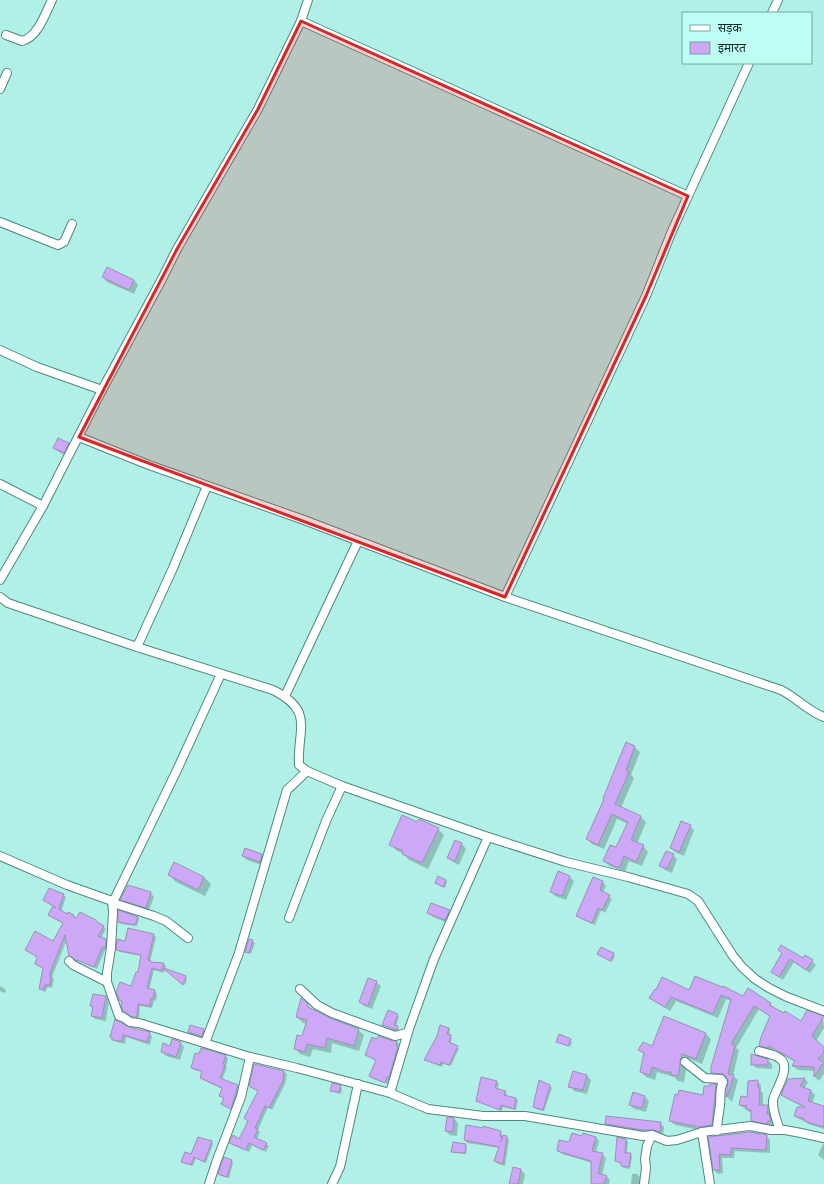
<svg xmlns="http://www.w3.org/2000/svg" width="824" height="1184" font-family="'Open Sans','Noto Sans Devanagari',sans-serif">
  <rect width="100%" height="100%" fill="#b1f0e7"/>
  <g fill="#0003">
    <polygon points="103,277 134,280 138,285 134,294 107,282"/>
    <polygon points="68,444 72,448 68,457 59,452 54,448"/>
    <polygon points="634,747 640,752 631,775 634,778 621,808 641,817 646,822 637,844 643,846 648,852 642,866 629,861 625,872 610,866 604,861 616,848 628,824 617,819 604,849 592,844 587,839"/>
    <polygon points="418,823 438,829 444,835 428,869 409,860 403,853 397,851 391,845"/>
    <polygon points="690,826 694,830 684,856 675,852 671,848"/>
    <polygon points="455,842 462,844 466,849 459,865 453,862 448,858"/>
    <polygon points="245,849 262,855 266,859 264,866 247,860 243,856"/>
    <polygon points="673,855 677,859 672,873 665,870 661,865"/>
    <polygon points="174,863 204,877 211,884 205,896 176,882 169,875"/>
    <polygon points="559,872 570,877 574,881 566,900 555,896 551,891"/>
    <polygon points="594,879 603,882 606,886 603,893 612,899 605,913 601,910 595,925 581,919 577,916"/>
    <polygon points="446,880 447,882 445,888 436,883"/>
    <polygon points="128,886 151,893 154,897 149,910 125,903 122,899"/>
    <polygon points="63,895 66,897 61,912 72,922 74,916 77,919 103,926 106,929 101,938 108,942 108,950 105,950 97,969 80,962 73,958 67,939 52,977 54,979 52,988 48,987 45,992 40,989 44,969 36,964 38,958 26,950 54,943 63,924 50,915 54,907 44,900"/>
    <polygon points="449,911 453,915 450,924 433,917 428,913"/>
    <polygon points="137,917 139,919 137,926 121,924 119,922"/>
    <polygon points="154,935 156,937 150,962 152,963 164,964 166,966 164,973 154,970 149,990 155,991 157,994 156,1001 154,1000 152,1008 140,1006 139,1019 135,1019 124,1011 122,1003 120,1001 132,987 139,973 141,956 120,952 117,950 126,942"/>
    <polygon points="250,940 255,943 251,954 246,952"/>
    <polygon points="779,950 803,959 812,961 816,965 810,973 794,962 783,980 772,972 783,954"/>
    <polygon points="613,954 615,956 612,962 600,956"/>
    <polygon points="167,970 185,976 187,978 185,985"/>
    <polygon points="376,982 381,986 372,1009 364,1006 360,1002"/>
    <polygon points="0,986 6,990 5,993 0,991"/>
    <polygon points="690,991 743,997 770,1004 775,1008 801,1022 823,1017 824,1028 816,1041 824,1049 824,1061 823,1063 824,1064 824,1074 819,1081 815,1077 815,1071 798,1070 793,1066 795,1062 773,1049 773,1052 765,1050 760,1045 771,1017 759,1009 736,1048 739,1050 733,1076 738,1080 732,1102 727,1097 728,1078 716,1077 712,1072 731,1001 726,999 718,1018 676,1001 670,1011 655,1002 651,997"/>
    <polygon points="106,997 109,1000 106,1021 95,1019 92,1016 93,1008 91,1006"/>
    <polygon points="302,1000 313,1011 330,1019 358,1030 364,1035 359,1051 332,1043 331,1053 313,1049 310,1057 300,1054 295,1048 303,1037 307,1024 303,1023 297,1017"/>
    <polygon points="397,1015 399,1017 396,1026 399,1029 397,1032 383,1025"/>
    <polygon points="664,1018 706,1034 711,1039 702,1064 688,1058 685,1067 686,1071 684,1082 678,1081 674,1077 657,1072 655,1080 646,1077 641,1072 645,1055 640,1050 653,1048"/>
    <polygon points="191,1027 204,1030 206,1032 203,1038 191,1034 189,1032"/>
    <polygon points="129,1028 149,1033 152,1036 150,1045 126,1037 125,1044 116,1042 111,1036"/>
    <polygon points="449,1028 450,1030 449,1035 452,1038 450,1044 459,1048 451,1066 443,1064 442,1067 427,1061 425,1059"/>
    <polygon points="172,1040 181,1043 184,1047 180,1060 166,1056 162,1052 170,1047"/>
    <polygon points="570,1040 572,1042 570,1047 557,1041"/>
    <polygon points="393,1042 397,1042 399,1044 398,1048 400,1050 391,1079 390,1078 388,1084 373,1079 370,1076 376,1061 366,1055"/>
    <polygon points="202,1049 226,1056 228,1059 226,1067 227,1068 222,1080 237,1086 240,1089 233,1111 222,1104 225,1099 220,1096 223,1089 203,1080 201,1077 203,1072 194,1070 192,1067 199,1055"/>
    <polygon points="767,1060 772,1064 772,1069 756,1068 752,1064"/>
    <polygon points="255,1065 284,1072 287,1074 285,1084 272,1110 268,1107 258,1130 260,1132 257,1139 269,1146 266,1152 252,1145 249,1152 233,1145 231,1143 240,1140 249,1121 259,1091 250,1086"/>
    <polygon points="587,1076 591,1080 587,1094 574,1091 570,1086"/>
    <polygon points="482,1078 497,1082 499,1084 497,1090 505,1092 507,1094 506,1096 516,1099 518,1100 516,1110 503,1107 502,1111 479,1102 477,1101"/>
    <polygon points="805,1079 808,1082 804,1089 811,1091 815,1095 812,1103 824,1107 824,1129 808,1124 805,1121 799,1119 795,1116 805,1108 786,1098 782,1095 788,1080"/>
    <polygon points="757,1081 761,1085 761,1092 763,1093 763,1106 767,1106 771,1110 771,1117 774,1125 771,1125 771,1127 756,1124 752,1120 752,1114 740,1105 748,1098"/>
    <polygon points="716,1085 720,1089 716,1129 704,1131 675,1125 670,1121 704,1096"/>
    <polygon points="340,1086 342,1088 341,1094 333,1092 331,1090"/>
    <polygon points="550,1086 552,1088 544,1111 536,1109 534,1107"/>
    <polygon points="633,1093 645,1097 649,1101 646,1112 634,1109 630,1105"/>
    <polygon points="454,1119 458,1123 457,1136 450,1135 446,1131"/>
    <polygon points="660,1123 664,1127 663,1135 610,1128 606,1124"/>
    <polygon points="500,1132 502,1134 502,1136 507,1137 509,1140 505,1166 498,1164 495,1161 500,1148 467,1143 465,1140"/>
    <polygon points="766,1136 770,1140 770,1153 735,1151 734,1158 722,1158 723,1173 718,1174 714,1170 709,1138"/>
    <polygon points="596,1137 599,1141 596,1152 602,1154 606,1158 602,1175 606,1176 610,1180 609,1184 591,1184 592,1163 562,1154 558,1151 583,1138"/>
    <polygon points="626,1140 628,1142 627,1154 632,1156 630,1169 624,1168 622,1166 622,1164 616,1161"/>
    <polygon points="212,1142 213,1144 206,1163 196,1158 193,1166 183,1162"/>
    <polygon points="823,1144 824,1144 824,1160 818,1155"/>
    <polygon points="465,1145 467,1147 466,1154 454,1153 452,1151"/>
    <polygon points="232,1161 233,1163 229,1178 221,1176 219,1174"/>
    <polygon points="521,1170 525,1174 523,1184 510,1184"/>
    <polygon points="632,1174 637,1174 641,1178 643,1184 631,1184"/>
  </g>
  <g fill="#cca8f7" stroke="#a08db7">
    <polygon points="107,267 134,280 129,290 102,277"/>
    <polygon points="58,438 69,443 64,453 53,448"/>
    <polygon points="626,742 635,746 626,770 629,772 615,804 641,816 631,840 644,845 636,862 624,856 619,868 603,861 610,845 616,847 628,822 612,814 598,845 586,839 604,799 603,798"/>
    <polygon points="402,815 417,822 419,819 439,828 422,863 402,854 403,851 389,845"/>
    <polygon points="681,821 691,825 679,852 670,848"/>
    <polygon points="455,840 462,843 455,861 447,858"/>
    <polygon points="245,848 262,854 260,862 242,856"/>
    <polygon points="666,851 674,854 667,869 659,866"/>
    <polygon points="174,862 204,877 198,890 168,875"/>
    <polygon points="558,871 570,876 562,896 550,892"/>
    <polygon points="438,876 446,880 443,887 435,883"/>
    <polygon points="593,877 603,881 600,890 610,895 602,910 598,908 592,923 576,916"/>
    <polygon points="128,885 151,892 146,908 120,900"/>
    <polygon points="49,888 64,894 59,909 67,914 68,912 74,915 73,917 76,918 80,912 96,920 96,921 104,926 98,936 106,939 106,947 102,948 94,967 77,960 77,961 69,956 65,935 49,975 51,975 50,985 45,985 43,990 39,989 43,968 35,964 37,958 36,957 36,956 25,950 35,931 53,941 63,923 48,915 53,906 56,908 43,900"/>
    <polygon points="431,903 450,910 445,920 427,913"/>
    <polygon points="118,910 138,917 135,925 118,922"/>
    <polygon points="128,928 154,934 148,960 151,961 151,962 164,963 161,971 152,968 147,988 155,990 153,999 151,998 150,1006 138,1004 137,1017 132,1017 123,1011 121,1005 122,1001 120,1001 116,992 120,982 131,986 136,972 138,972 141,955 116,950 117,939 125,941"/>
    <polygon points="249,939 253,940 249,953 245,952"/>
    <polygon points="781,945 803,958 805,955 813,960 806,970 790,959 779,977 771,972 782,953 778,950"/>
    <polygon points="601,947 614,953 610,961 597,954"/>
    <polygon points="164,968 186,976 183,985 164,969"/>
    <polygon points="695,976 722,987 723,986 743,996 748,988 771,1003 769,1005 784,1013 785,1011 801,1021 807,1010 824,1016 812,1036 824,1047 824,1052 818,1059 824,1062 814,1077 814,1067 792,1066 795,1061 782,1053 768,1046 768,1048 759,1046 761,1037 770,1016 754,1006 731,1044 735,1045 728,1074 734,1075 727,1097 726,1097 728,1082 728,1079 723,1074 711,1073 711,1067 731,999 721,995 713,1014 671,997 665,1007 649,998 655,989 656,990 662,977 689,990"/>
    <polygon points="368,978 377,981 368,1006 359,1002"/>
    <polygon points="93,994 106,996 102,1018 91,1016 93,1007 90,1006"/>
    <polygon points="301,998 308,1004 308,1007 330,1018 359,1029 354,1046 327,1038 325,1048 307,1044 305,1052 294,1049 297,1035 302,1036 307,1020 296,1017"/>
    <polygon points="388,1010 398,1014 394,1025 398,1026 397,1030 382,1025"/>
    <polygon points="664,1016 706,1033 696,1059 682,1054 680,1061 680,1065 678,1076 671,1075 671,1072 665,1072 652,1067 650,1075 640,1072 644,1053 638,1050 643,1042 652,1046"/>
    <polygon points="115,1019 129,1027 150,1032 147,1042 123,1035 122,1041 112,1040 112,1037 110,1037"/>
    <polygon points="190,1025 204,1029 202,1036 188,1032"/>
    <polygon points="440,1025 449,1028 447,1034 451,1035 449,1042 458,1046 449,1065 441,1062 440,1065 424,1060 437,1036"/>
    <polygon points="559,1034 571,1039 568,1046 556,1042"/>
    <polygon points="378,1036 393,1041 397,1041 396,1046 398,1047 389,1077 387,1077 385,1083 369,1076 376,1060 365,1055 372,1037 377,1039"/>
    <polygon points="172,1039 181,1042 176,1057 161,1052 163,1043 170,1046"/>
    <polygon points="201,1048 226,1055 223,1064 225,1065 220,1078 238,1085 231,1109 221,1104 224,1098 219,1096 222,1088 200,1078 202,1071 191,1068 195,1053 199,1054"/>
    <polygon points="751,1054 768,1059 768,1065 751,1065"/>
    <polygon points="254,1064 284,1071 283,1081 269,1108 265,1106 255,1128 258,1129 254,1137 267,1143 263,1150 249,1143 246,1150 229,1143 233,1135 239,1139 248,1121 244,1118 258,1091 249,1086"/>
    <polygon points="573,1071 587,1075 583,1090 568,1087"/>
    <polygon points="481,1077 497,1081 495,1088 506,1091 504,1095 516,1098 514,1109 501,1105 500,1110 476,1101"/>
    <polygon points="805,1078 800,1086 811,1090 808,1101 824,1106 824,1127 804,1121 804,1119 794,1116 797,1107 805,1107 781,1095 788,1079"/>
    <polygon points="539,1080 550,1085 543,1110 533,1107"/>
    <polygon points="758,1080 758,1088 760,1088 759,1105 768,1105 767,1114 769,1114 771,1121 768,1121 767,1124 751,1121 751,1110 746,1109 747,1106 739,1105 741,1096 747,1097 748,1081"/>
    <polygon points="332,1083 341,1085 339,1092 330,1091"/>
    <polygon points="710,1084 716,1084 712,1125 699,1127 669,1121 675,1094 678,1095 679,1090 703,1095 704,1086 710,1086"/>
    <polygon points="633,1092 645,1096 642,1108 629,1105"/>
    <polygon points="606,1116 661,1122 660,1132 654,1130 643,1130 605,1124"/>
    <polygon points="447,1117 454,1118 453,1132 445,1131"/>
    <polygon points="466,1125 483,1128 483,1126 501,1131 500,1136 502,1137 501,1142 503,1135 507,1136 503,1164 494,1161 499,1147 464,1140"/>
    <polygon points="750,1132 767,1135 766,1150 731,1148 731,1155 719,1154 720,1170 713,1170 708,1137"/>
    <polygon points="572,1133 582,1136 583,1133 596,1137 592,1151 603,1153 598,1173 607,1176 604,1184 591,1184 591,1161 557,1151 559,1140 569,1142"/>
    <polygon points="198,1137 212,1141 204,1162 194,1157 191,1165 181,1162 185,1152 191,1154"/>
    <polygon points="617,1137 626,1139 625,1153 631,1153 629,1167 621,1166 621,1163 615,1161"/>
    <polygon points="453,1142 466,1144 465,1153 451,1152"/>
    <polygon points="224,1157 232,1160 227,1177 218,1174"/>
    <polygon points="513,1167 521,1169 518,1184 509,1184"/>
  </g>
  <g fill="none" stroke-linecap="round" stroke-linejoin="round">
    <defs>
      <g id="street">
        <polyline points="772,13 778,0"/>
        <polyline points="301,21 688,196"/>
        <path d="M6 35 22 41C38 37 45 14 52 0"/>
        <polyline points="0,89 7,73"/>
        <polyline points="0,222 58,245 64,242 72,224"/>
        <polyline points="0,350 37,367 102,390"/>
        <path d="M79 437 149 465 304 520 505 597 781 690C797 698 808 711 824 717"/>
        <polyline points="0,484 43,506"/>
        <polyline points="0,580 43,506 102,390 162,279 177,249 258,109 301,21 308,0"/>
        <path d="M0 597 8 603 137 647 273 690C315 711 297 729 299 765L307 771 342 786 488 837 566 862 628 877 688 894 698 901 733 956 742 967 755 979 769 988 787 997 824 1011"/>
        <polyline points="505,597 646,296 672,231 749,63"/>
        <polyline points="137,647 173,568 207,486"/>
        <polyline points="221,674 177,770 115,898 112,901 113,912 111,948 107,973 107,982 119,1016 123,1017 130,1022 139,1023 250,1057 297,1068 390,1093 428,1109 483,1116 525,1116 643,1136 652,1135 667,1141 677,1140 702,1132 750,1126 771,1130 785,1130 801,1133 824,1138"/>
        <polyline points="285,696 358,541"/>
        <polyline points="0,856 67,885 112,901"/>
        <polyline points="113,903 154,916 166,921 188,938"/>
        <polyline points="289,918 326,821 342,786"/>
        <polyline points="69,961 73,965 107,982"/>
        <polyline points="300,989 317,1005 332,1013 395,1036 407,1033"/>
        <polyline points="205,1043 239,953 287,790 307,771"/>
        <path d="M759 1051C765 1053 773 1054 779 1058 793 1066 775 1090 773 1100 772 1110 777 1121 780 1130"/>
        <path d="M685 1062 705 1078 721 1079 723 1082C719 1089 721 1096 720 1105 719 1114 717 1122 717 1131"/>
        <polyline points="390,1093 409,1029 434,959 488,837"/>
        <polyline points="702,1132 710,1184"/>
        <polyline points="209,1184 217,1160 241,1097 250,1057"/>
        <polyline points="332,1184 340,1167 358,1084"/>
        <polyline points="644,1184 646,1168 645,1159 647,1146 652,1135"/>
      </g>
    </defs>
    <use href="#street" stroke="#4c8881" stroke-width="10"/>
    <use href="#street" stroke="#fff" stroke-width="8"/>
  </g>
  <path fill="#d62828" fill-opacity="0.2" stroke="#d62828" stroke-width="3" stroke-linejoin="round" d="M301 21 688 196 646 296 505 597 79 437 177 249 258 109Z"/>
  <rect x="682" y="12" width="130" height="52" fill="#befdf4" stroke="#77a7a1"/>
  <rect x="690" y="25" width="20" height="6" fill="#ffffff" stroke="#77a7a1"/>
  <text x="718" y="32" font-size="12" fill="#0d2724">सड़क</text>
  <rect x="690" y="42" width="20" height="12" fill="#cca8f7" stroke="#77a7a1"/>
  <text x="718" y="52" font-size="12" fill="#0d2724">इमारत</text>
</svg>
